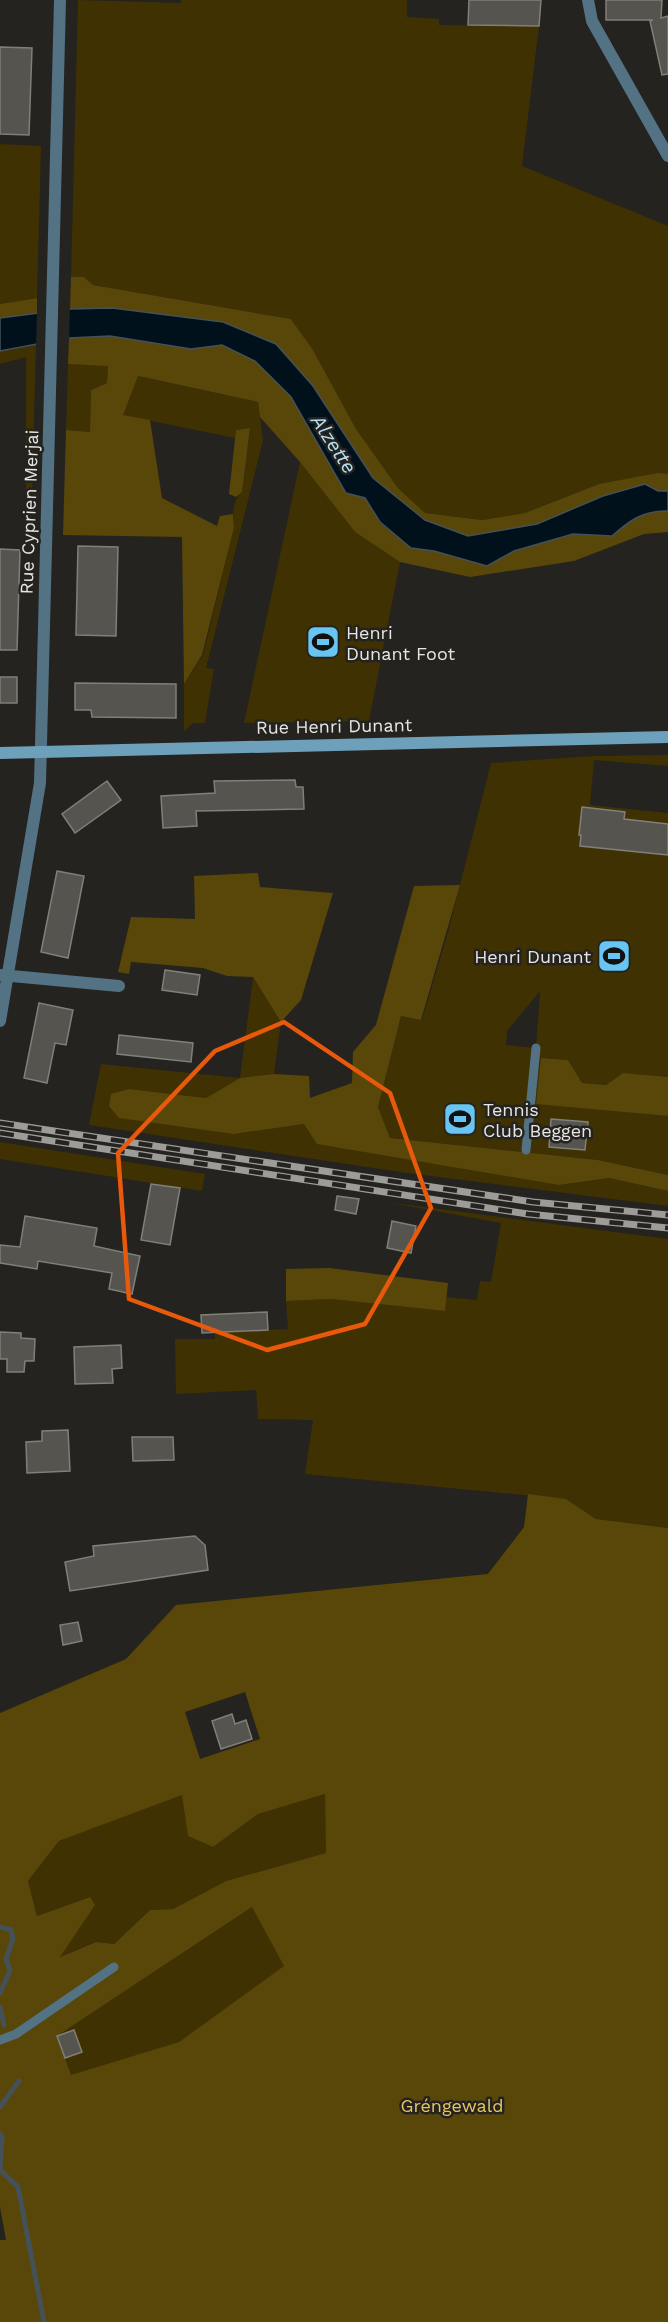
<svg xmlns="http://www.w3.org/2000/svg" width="668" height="2322" font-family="'Work Sans',sans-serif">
  <rect width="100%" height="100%" fill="#24231f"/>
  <g fill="#3f3101" fill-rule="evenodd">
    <polygon points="78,0 181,3 181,0 407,0 407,17 439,19 439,25 539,26 522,166 668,226 668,474 658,474 599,484 525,513 482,520 425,513 398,488 356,429 313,350 291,319 93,285 84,277 71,277"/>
    <polygon points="0,144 41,146 37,298 0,304"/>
    <polygon points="36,344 31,535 26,535 26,357 0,364 0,351"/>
    <polygon points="68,364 108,365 107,383 91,390 90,432 66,430"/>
    <path d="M137 376 258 402 263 440 206 668 214 669 205 723H193L184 731V684L203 655 234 528C233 514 232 501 242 492L250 428 236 430 235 438 122 415Z"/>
    <polygon points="300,462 355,532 400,562 369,721 244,723"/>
    <path d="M668 755V766L594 760 590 805 668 813V1077L623 1073 606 1085 582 1083 568 1060 542 1058 536 1103 668 1116V1175L598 1160 390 1138 378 1107 401 1016 422 1020 448 932 491 763 594 756ZM540 991 536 1048 506 1045 507 1031Z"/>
    <polygon points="253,977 281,1022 274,1074 240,1078 206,1098 129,1089 111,1095 234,1134 304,1124 559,1185 609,1178 668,1191 668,1206 407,1173 89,1125 101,1064 240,1078"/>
    <polygon points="0,1142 205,1174 202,1191 0,1159"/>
    <polygon points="386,1202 668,1239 668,1528 596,1519 566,1499 305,1474 313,1420 258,1419 256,1390 176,1394 175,1339 215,1339 215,1332 288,1329 286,1301 331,1299 445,1311 446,1297 477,1300 480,1281 491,1282 501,1223"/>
    <polygon points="183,1794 188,1836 213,1847 258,1814 325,1794 327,1853 226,1881 173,1909 150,1910 114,1944 96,1942 59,1957 90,1897 37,1916 28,1881 59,1841"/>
    <polygon points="252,1907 285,1966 179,2042 71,2076 57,2036"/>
  </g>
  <g fill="#594709" fill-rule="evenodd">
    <polygon points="71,277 84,277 93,285 291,319 313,350 356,429 398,488 425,513 482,520 525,513 599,484 658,473 668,474 668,491 603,496 537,524 468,537 425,520 373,478 313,386 276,344 70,309"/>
    <polygon points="37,298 37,314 0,318 0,304"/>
    <path d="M110 336 191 349 222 345 255 361 291 396 346 493 365 498 380 523 411 548 434 551 487 566 514 551 574 534 612 536C629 521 643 510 668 511V532L644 534 574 561 470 577 400 562 355 532 300 462 260 417 258 402 138 376 123 415 150 420 162 498 217 526 220 516 233 514 234 528 202 655 184 684 182 537 63 535 66 430 90 432 91 390 107 383 108 366 68 364 69 338Z"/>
    <polygon points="250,428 242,492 236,497 229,494 236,430"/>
    <polygon points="258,873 260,887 333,893 301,1000 281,1022 253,977 227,976 203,968 131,962 129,974 118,972 131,917 195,919 194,876"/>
    <polygon points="460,885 421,1020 401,1016 378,1107 390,1138 598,1160 668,1175 668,1191 609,1178 559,1185 317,1144 304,1124 234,1134 119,1118 109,1106 111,1094 129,1089 206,1098 240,1078 274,1074 309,1076 310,1098 352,1083 353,1052 376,1025 414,886"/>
    <polygon points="541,1058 568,1060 582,1083 606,1085 623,1073 668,1077 668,1116 536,1104"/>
    <polygon points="329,1268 448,1283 445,1311 331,1299 286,1301 286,1269"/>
    <path d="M528 1494 566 1499 596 1519 668 1528V2322H0V2240H6L0 2207V1713L126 1659 176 1605 488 1574 524 1527ZM245 1692 260 1739 200 1759 185 1712ZM325 1794 326 1853 226 1881 173 1909 150 1910 114 1944 96 1942 60 1957 95 1905 90 1897 37 1916 28 1881 59 1841 182 1795 188 1836 213 1847 258 1814ZM252 1907 284 1966 179 2042 71 2075 57 2036Z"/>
  </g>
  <path fill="#00111c" stroke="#455158" stroke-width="1.5" d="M112 308 223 322 276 344 313 386 373 478 425 520 468 536 537 524 603 496 645 484 658 491H668V511C643 510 629 521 612 536L573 534 514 551 487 566 434 551 411 548 380 522 365 498 346 493 291 397 255 361 222 345 191 349 110 336 69 338 0 351V318L70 309Z"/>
  <polygon fill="#24231f" points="70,306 69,341 36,347 37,311"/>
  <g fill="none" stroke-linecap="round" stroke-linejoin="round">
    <g stroke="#455158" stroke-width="5">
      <polyline points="0,1927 11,1930 13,1939 6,1959 10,1971 0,1993"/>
      <polyline points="0,2007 4,2025"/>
      <polyline points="0,2107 19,2081"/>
      <polyline points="0,2134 2,2137 0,2169"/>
      <polyline points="0,2170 18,2187 44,2322"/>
    </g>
  </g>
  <g fill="#55544f" stroke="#807f7a" stroke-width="1.5">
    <polygon points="469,0 541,0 539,26 468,25"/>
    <polygon points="606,0 662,0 661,18 668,16 668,74 662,75 650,21 653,20 606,20"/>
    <polygon points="0,47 32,48 29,135 0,134"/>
    <polygon points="78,546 118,547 116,636 76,635"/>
    <polygon points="0,549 20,550 17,650 0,650"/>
    <rect x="0" y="677" width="17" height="26"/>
    <polygon points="75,683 176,684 176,718 92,717 91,710 75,710"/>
    <polygon points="295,780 296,787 303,787 304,809 196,811 197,826 163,828 161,796 215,793 214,781"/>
    <polygon points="107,781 121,800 75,833 62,814"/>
    <polygon points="582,807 625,812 624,819 668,824 668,855 580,846 581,835 579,835"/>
    <polygon points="57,871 84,876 68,958 41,952"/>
    <polygon points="165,970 200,975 197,995 162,990"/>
    <polygon points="39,1003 73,1010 66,1045 55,1043 47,1083 24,1078"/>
    <polygon points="119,1035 193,1043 191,1062 117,1054"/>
    <polygon points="551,1119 588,1122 585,1150 549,1147"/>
    <polygon points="151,1184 180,1188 170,1245 141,1240"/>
    <polygon points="337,1196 359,1199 356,1214 335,1210"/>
    <polygon points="25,1216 97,1228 94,1246 140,1256 132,1294 109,1289 112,1273 38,1261 37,1269 0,1263 0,1245 20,1247"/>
    <polygon points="392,1221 416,1226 411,1253 387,1248"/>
    <polygon points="267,1312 268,1330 202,1333 201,1315"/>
    <polygon points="0,1332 21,1333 21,1338 35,1339 34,1361 25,1361 24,1372 7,1372 7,1359 0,1359"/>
    <polygon points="121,1345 122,1368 112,1369 113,1383 75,1384 74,1347"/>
    <polygon points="68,1430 70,1471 27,1473 26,1442 42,1441 42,1431"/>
    <polygon points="132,1437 173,1437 174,1460 133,1461"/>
    <polygon points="195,1536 205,1545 208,1570 70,1591 65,1562 94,1556 93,1546"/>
    <polygon points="78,1622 82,1641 63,1645 60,1625"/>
    <polygon points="232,1714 235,1724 246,1720 252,1739 221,1749 212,1721"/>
    <polygon points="74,2030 82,2052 65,2058 57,2036"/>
  </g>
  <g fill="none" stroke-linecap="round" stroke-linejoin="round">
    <g stroke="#537283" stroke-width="9">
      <polyline points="526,1150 536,1048"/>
      <polyline points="0,2040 16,2034 114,1967"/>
    </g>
    <g stroke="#537283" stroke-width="12">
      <polyline points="588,0 592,21 668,156"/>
      <polyline points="1,975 119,986"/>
      <polyline points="0,1021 40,783 60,0"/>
    </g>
    <polyline stroke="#6da0ba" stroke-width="12" points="0,753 668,737"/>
    <defs>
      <g id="rail">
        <polyline points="0,1123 533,1202 668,1215"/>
        <polyline points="0,1133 528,1214 668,1228"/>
      </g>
    </defs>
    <use href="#rail" stroke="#9d9c99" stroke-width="7"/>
    <use href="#rail" stroke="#24231f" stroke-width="4.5" stroke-dasharray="14" stroke-linecap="butt"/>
  </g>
  <path fill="none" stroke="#e8590c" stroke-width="4.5" stroke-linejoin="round" d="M284 1022 390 1093 431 1208 365 1324 267 1350 129 1299 118 1153 215 1051Z"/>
  <defs>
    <symbol id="stadium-square" viewBox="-11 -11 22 22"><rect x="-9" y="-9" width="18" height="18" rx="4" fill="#68c4f0" stroke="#24231f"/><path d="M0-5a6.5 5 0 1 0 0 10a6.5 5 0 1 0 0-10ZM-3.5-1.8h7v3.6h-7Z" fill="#111"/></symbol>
  </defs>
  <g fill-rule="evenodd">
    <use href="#stadium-square" x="304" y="623" width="38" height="38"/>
    <use href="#stadium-square" x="595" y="937" width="38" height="38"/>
    <use href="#stadium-square" x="441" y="1100" width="38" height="38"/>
  </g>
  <g text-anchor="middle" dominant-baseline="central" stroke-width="5" stroke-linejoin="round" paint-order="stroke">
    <g font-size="18" fill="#e7e6e3" stroke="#24231f">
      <text transform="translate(29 512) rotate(-88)">Rue Cyprien Merjai</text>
      <text transform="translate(334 726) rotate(-1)">Rue Henri Dunant</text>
    </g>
    <g font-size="18" fill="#e7e6e3" stroke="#24231f" text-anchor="start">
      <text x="346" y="632">Henri<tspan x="346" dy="21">Dunant Foot</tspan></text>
      <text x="591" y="956" text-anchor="end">Henri Dunant</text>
      <text x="483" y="1109">Tennis<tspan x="483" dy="21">Club Beggen</tspan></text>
    </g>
    <g font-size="18" fill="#e8c65f" stroke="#24231f">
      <text x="452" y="2105">Gréngewald</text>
    </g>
    <g font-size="20" font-style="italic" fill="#b5ddf2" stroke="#24231f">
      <text transform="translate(334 444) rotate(57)">Alzette</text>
    </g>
  </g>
</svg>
